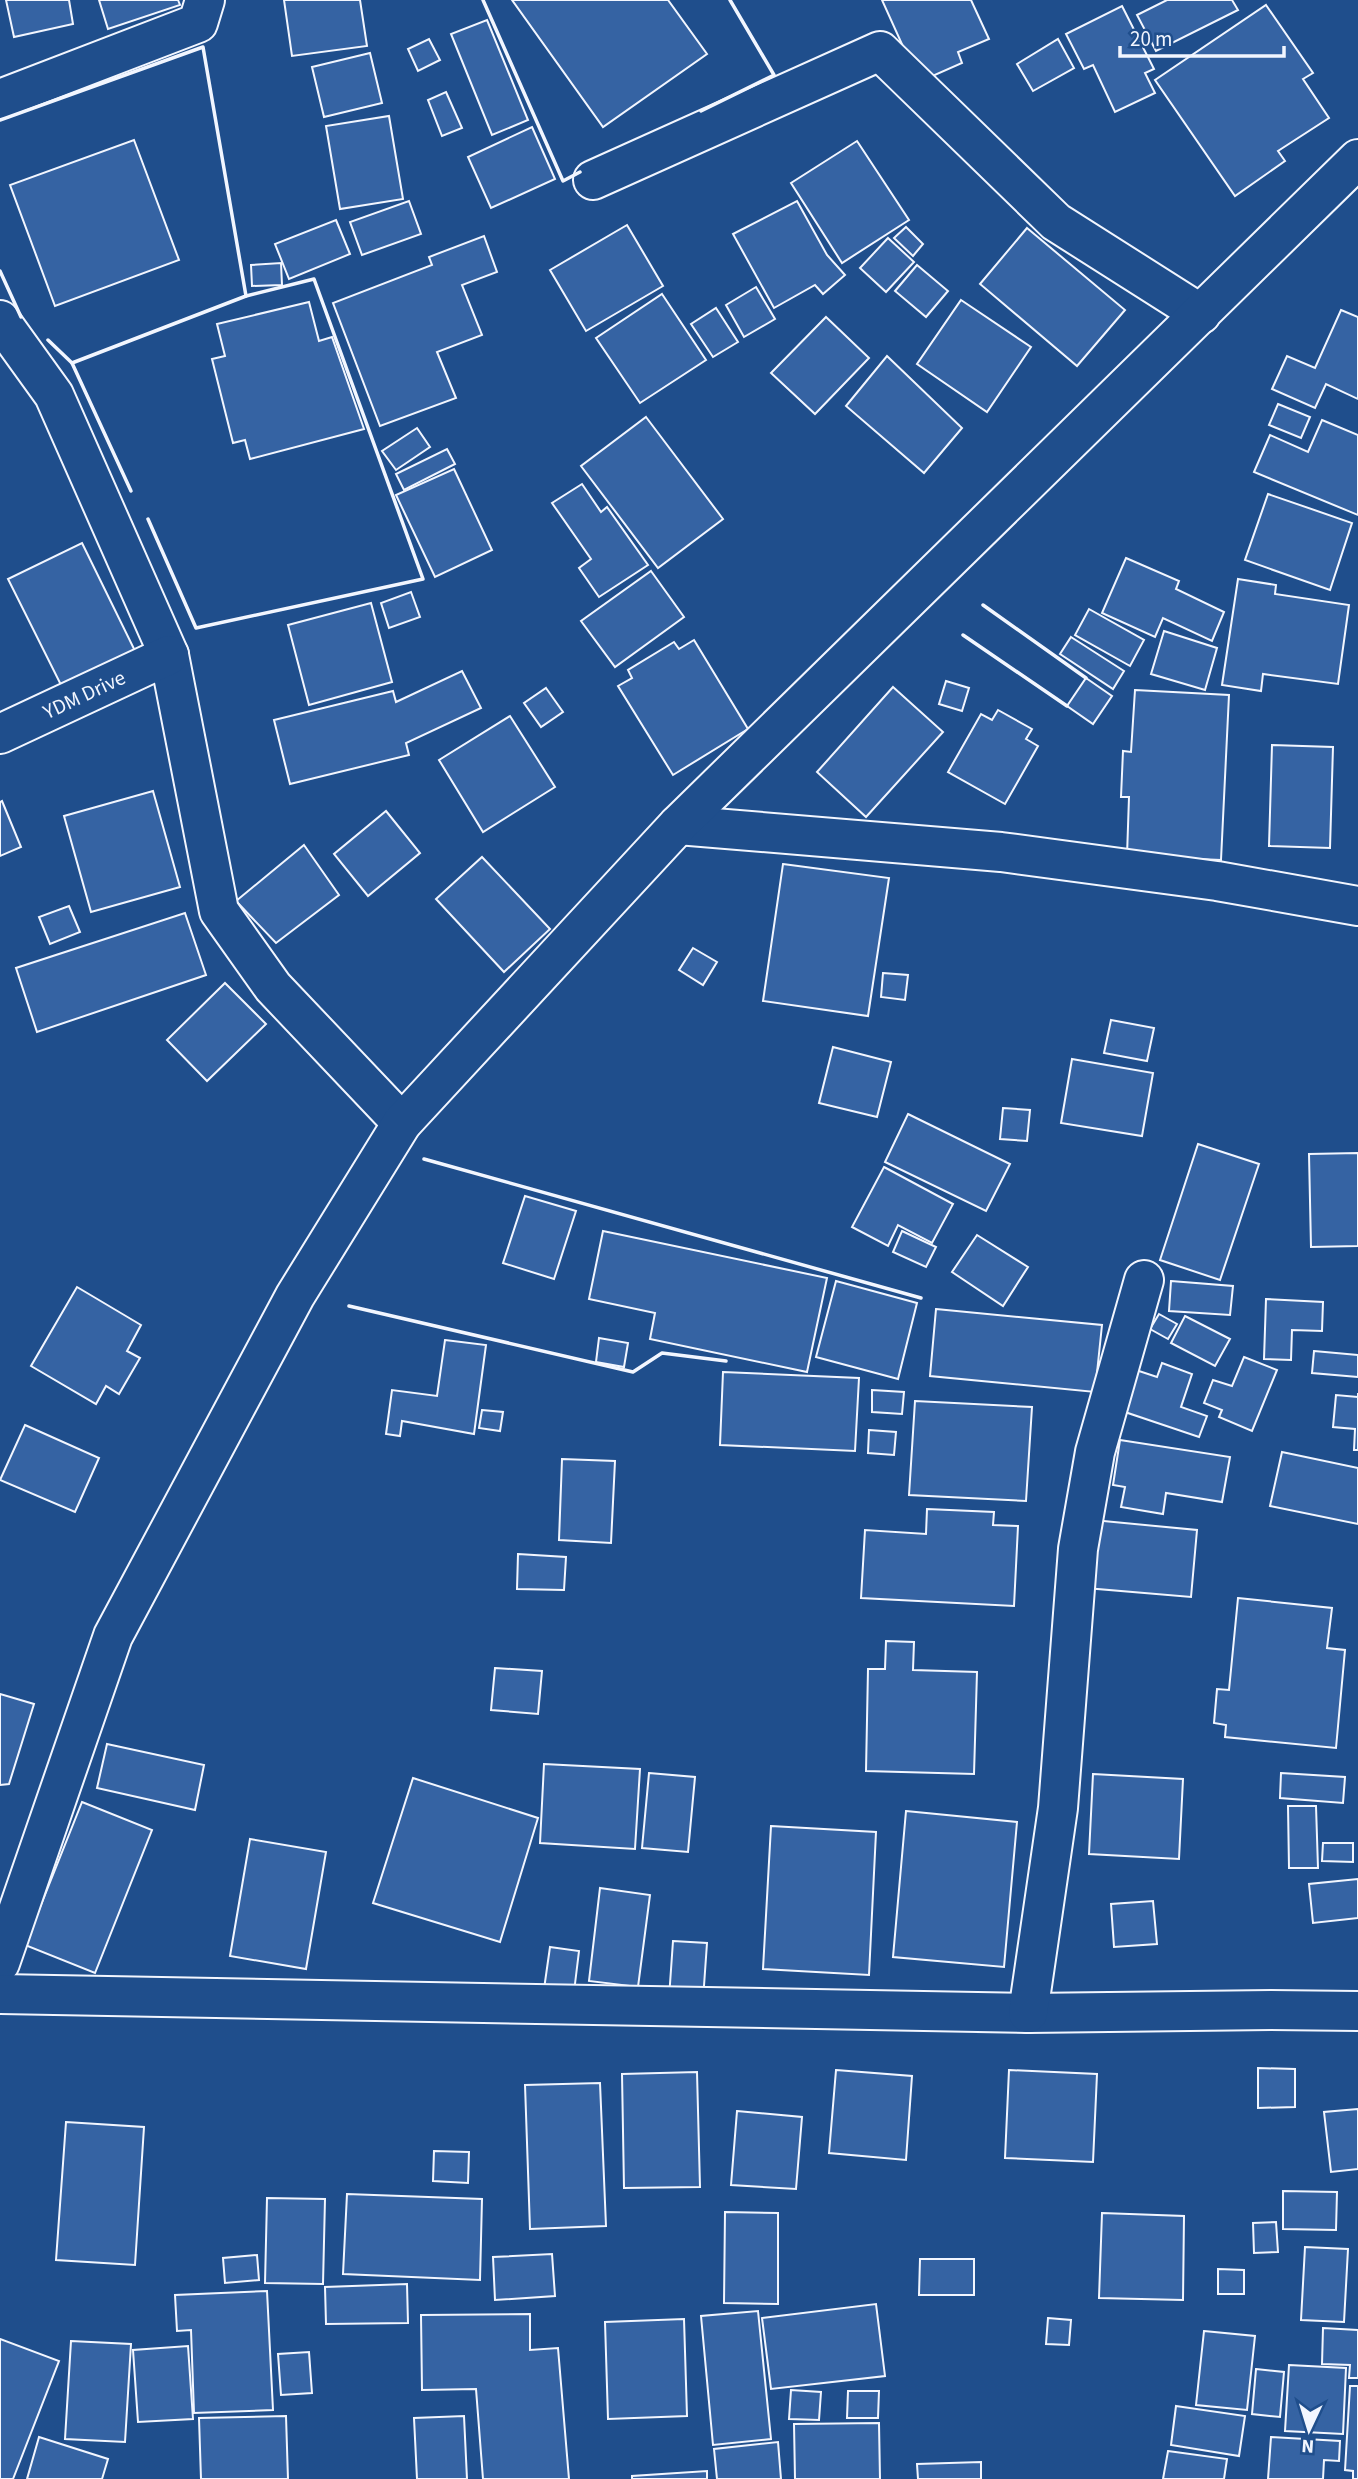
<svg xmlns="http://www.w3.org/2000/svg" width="1358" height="2479" font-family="'Source Sans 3',sans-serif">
  <rect width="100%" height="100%" fill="#1f4e8c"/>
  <g fill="#3563a3" stroke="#f2f6ff" stroke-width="2">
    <polygon points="6,0 69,0 73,24 14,37"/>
    <polygon points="99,0 178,0 180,5 108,29"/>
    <polygon points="284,0 360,0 367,46 292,56"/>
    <polygon points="512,0 668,0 707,54 603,127"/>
    <polygon points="882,0 971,0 989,39 958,52 962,63 919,82"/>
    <polygon points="1167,0 1232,0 1238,10 1156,51 1137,15"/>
    <polygon points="1266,5 1313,73 1303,79 1329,118 1278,151 1285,161 1235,196 1155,80"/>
    <polygon points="1122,6 1154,69 1145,73 1155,93 1115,112 1093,65 1084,69 1066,34"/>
    <polygon points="487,20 528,120 492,135 451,34"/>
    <polygon points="429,39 440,60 418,71 408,49"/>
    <polygon points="1058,39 1074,68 1033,91 1017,64"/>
    <polygon points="370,53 382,103 324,117 312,67"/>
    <polygon points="446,92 462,128 442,136 428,100"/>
    <polygon points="389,116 403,199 340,209 326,126"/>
    <polygon points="532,127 555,179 491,208 468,157"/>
    <polygon points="134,140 179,260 55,306 10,185"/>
    <polygon points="857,141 909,220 842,263 791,183"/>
    <polygon points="409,201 421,234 362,255 350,222"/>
    <polygon points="797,201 827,255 845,275 823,294 815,285 774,308 733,234"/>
    <polygon points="336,220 350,254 289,279 275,244"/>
    <polygon points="627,225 663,286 586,331 550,270"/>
    <polygon points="906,227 923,244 913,256 894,238"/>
    <polygon points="1027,228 1125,310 1077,366 980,284"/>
    <polygon points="484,236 497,272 462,285 482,335 437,352 456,398 380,426 333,303 432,265 429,257"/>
    <polygon points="888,238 914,262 886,292 860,268"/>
    <polygon points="281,263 282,285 252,286 251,265"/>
    <polygon points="917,265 948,291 926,317 895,291"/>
    <polygon points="756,287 775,319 744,337 726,305"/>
    <polygon points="662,294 706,360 640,403 596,338"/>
    <polygon points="961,300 1031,347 987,412 917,364"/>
    <polygon points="309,302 319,341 332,337 364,429 250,459 245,440 233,443 212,359 225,356 217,324"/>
    <polygon points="716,308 738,342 713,357 691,324"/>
    <polygon points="1341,310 1358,317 1358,399 1326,384 1315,408 1272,389 1287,356 1315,368"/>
    <polygon points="826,317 869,358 815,414 771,373"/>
    <polygon points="887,356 962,428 924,473 846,406"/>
    <polygon points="1278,404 1310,417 1301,438 1269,425"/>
    <polygon points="646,417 723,519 658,568 581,466"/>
    <polygon points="1322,420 1358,435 1358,515 1254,472 1270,435 1308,452"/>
    <polygon points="417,428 430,447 396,470 382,451"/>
    <polygon points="447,449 455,464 404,490 396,474"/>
    <polygon points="454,469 492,550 435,577 396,495"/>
    <polygon points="582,484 601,512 607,507 648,565 599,597 579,568 591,559 552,503"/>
    <polygon points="1268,494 1352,523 1330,590 1245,560"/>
    <polygon points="82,543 139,659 66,695 8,579"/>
    <polygon points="1126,558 1179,581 1176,589 1224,612 1212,641 1163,618 1155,637 1102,613"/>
    <polygon points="651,571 684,617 615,667 581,621"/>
    <polygon points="1238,579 1276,585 1275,594 1349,605 1338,684 1263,674 1261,691 1222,685"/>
    <polygon points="411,592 420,617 389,628 381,603"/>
    <polygon points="371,603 392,682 309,705 288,625"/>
    <polygon points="1089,609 1144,640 1130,666 1075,635"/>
    <polygon points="1164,631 1217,648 1205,690 1151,674"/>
    <polygon points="1071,637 1124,671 1113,689 1060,654"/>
    <polygon points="694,640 748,729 673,775 618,686 632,678 628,670 674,642 679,649"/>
    <polygon points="462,671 481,708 406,743 409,755 290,784 274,720 393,691 396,702"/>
    <polygon points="1086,678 1112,696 1093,724 1067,706"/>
    <polygon points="946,681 969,688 962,711 939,704"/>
    <polygon points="893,687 943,732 866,817 817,772"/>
    <polygon points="546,688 563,712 541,727 524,703"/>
    <polygon points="1135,690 1229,695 1221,860 1127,856 1129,797 1121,797 1123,751 1131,752"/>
    <polygon points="998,710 1032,729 1026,739 1038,746 1005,804 948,772 981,714 992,720"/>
    <polygon points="510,716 555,787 483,832 439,760"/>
    <polygon points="1272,745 1333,747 1330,848 1269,846"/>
    <polygon points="153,791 180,887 91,912 64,816"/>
    <polygon points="2,801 21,847 0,856 0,802"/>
    <polygon points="386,811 420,853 368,896 334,854"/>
    <polygon points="304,845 339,895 276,943 236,901"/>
    <polygon points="482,857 550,929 504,972 436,899"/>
    <polygon points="783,864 889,878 868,1016 763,1001"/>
    <polygon points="69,906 80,932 50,944 39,917"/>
    <polygon points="185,913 206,975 37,1032 16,968"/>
    <polygon points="693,948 717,962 703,985 679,970"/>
    <polygon points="883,973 908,975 905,1000 881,997"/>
    <polygon points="225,983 266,1024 207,1081 167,1040"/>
    <polygon points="1111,1020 1154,1028 1147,1061 1104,1053"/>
    <polygon points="833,1047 891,1062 877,1117 819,1103"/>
    <polygon points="1072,1059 1153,1073 1142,1136 1061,1123"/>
    <polygon points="1003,1108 1030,1110 1027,1141 1000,1139"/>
    <polygon points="908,1114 1010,1164 986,1211 885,1162"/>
    <polygon points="1198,1144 1259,1164 1220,1280 1160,1260"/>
    <polygon points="1358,1153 1358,1246 1311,1247 1309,1154"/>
    <polygon points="884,1167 953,1204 932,1243 898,1225 888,1246 852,1227"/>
    <polygon points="525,1196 576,1211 554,1279 503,1263"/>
    <polygon points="603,1231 827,1278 807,1372 650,1339 655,1313 589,1299"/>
    <polygon points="902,1231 936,1247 926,1267 893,1252"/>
    <polygon points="977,1235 1028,1267 1003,1306 952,1272"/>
    <polygon points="836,1281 917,1303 898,1379 816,1357"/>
    <polygon points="1171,1281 1233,1286 1230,1315 1169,1311"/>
    <polygon points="77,1287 141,1325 127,1351 140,1358 119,1394 106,1386 96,1404 31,1366"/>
    <polygon points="1266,1299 1323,1302 1322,1331 1292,1330 1291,1360 1264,1359"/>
    <polygon points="936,1309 1102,1325 1095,1392 930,1376"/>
    <polygon points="1159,1314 1177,1324 1168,1339 1150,1329"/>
    <polygon points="1185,1316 1230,1339 1215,1366 1171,1343"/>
    <polygon points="599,1338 628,1343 624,1367 596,1362"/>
    <polygon points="445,1340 486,1345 474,1434 402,1421 400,1436 386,1434 392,1390 437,1396"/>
    <polygon points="1314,1351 1358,1355 1358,1377 1312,1373"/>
    <polygon points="1244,1357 1277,1370 1252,1431 1219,1417 1222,1410 1204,1403 1213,1380 1232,1386"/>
    <polygon points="1162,1363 1192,1374 1181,1407 1207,1416 1199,1437 1122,1411 1136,1370 1157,1377"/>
    <polygon points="723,1372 859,1378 855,1451 720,1445"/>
    <polygon points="872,1390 904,1392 902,1414 872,1412"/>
    <polygon points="1358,1393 1358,1450 1354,1450 1355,1429 1333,1427 1336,1395 1358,1397"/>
    <polygon points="915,1401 1032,1407 1026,1501 909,1495"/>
    <polygon points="482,1410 503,1412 500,1431 479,1428"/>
    <polygon points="25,1425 99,1458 75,1512 0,1480"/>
    <polygon points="869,1430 896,1432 894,1455 868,1453"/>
    <polygon points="1120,1440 1230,1457 1222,1502 1166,1493 1163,1514 1121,1507 1125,1487 1113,1485"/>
    <polygon points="1282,1452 1358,1468 1358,1524 1270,1506"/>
    <polygon points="562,1459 615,1461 611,1543 559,1540"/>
    <polygon points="927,1509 994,1512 993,1525 1018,1526 1014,1606 861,1598 865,1530 926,1534"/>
    <polygon points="1093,1520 1197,1530 1191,1597 1086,1588"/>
    <polygon points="518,1554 566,1557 564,1590 517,1589"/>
    <polygon points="1238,1598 1332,1608 1327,1648 1345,1650 1336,1748 1225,1737 1226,1725 1214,1723 1217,1689 1229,1690"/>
    <polygon points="886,1641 914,1642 913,1670 977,1672 974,1774 866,1771 868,1669 885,1669"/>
    <polygon points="495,1668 542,1671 538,1714 491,1710"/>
    <polygon points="0,1694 34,1704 9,1784 0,1785"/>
    <polygon points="107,1744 204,1765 195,1810 97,1788"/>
    <polygon points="544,1764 640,1769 635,1849 540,1843"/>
    <polygon points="649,1773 695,1777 688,1852 642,1848"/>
    <polygon points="1281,1773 1345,1777 1343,1803 1280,1798"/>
    <polygon points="1093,1774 1183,1779 1179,1859 1089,1854"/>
    <polygon points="413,1778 538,1818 500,1942 373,1903"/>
    <polygon points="82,1802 152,1830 95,1973 25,1945"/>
    <polygon points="1288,1806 1316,1806 1318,1868 1289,1868"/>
    <polygon points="906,1811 1017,1822 1004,1967 893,1957"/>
    <polygon points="771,1826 876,1832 869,1975 763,1969"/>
    <polygon points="250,1839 326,1852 306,1969 230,1956"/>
    <polygon points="1323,1843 1353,1843 1353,1862 1322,1861"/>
    <polygon points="1358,1879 1358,1918 1313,1923 1309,1884"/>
    <polygon points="600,1888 650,1895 638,1987 589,1981"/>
    <polygon points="1153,1901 1157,1944 1114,1947 1111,1904"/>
    <polygon points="673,1941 707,1943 703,2000 669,1998"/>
    <polygon points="550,1947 579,1951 574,1992 544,1989"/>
    <polygon points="1258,2068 1295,2069 1295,2107 1258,2108"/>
    <polygon points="836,2070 912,2076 906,2160 829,2153"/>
    <polygon points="1009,2070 1097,2074 1093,2162 1005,2158"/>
    <polygon points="697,2072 700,2187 624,2188 622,2074"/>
    <polygon points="600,2083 606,2226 530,2229 525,2085"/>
    <polygon points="1358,2109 1358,2169 1331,2172 1324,2112"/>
    <polygon points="737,2111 802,2117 796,2189 731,2185"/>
    <polygon points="66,2122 144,2127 135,2265 56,2260"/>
    <polygon points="434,2151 469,2152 468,2183 433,2181"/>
    <polygon points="1283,2191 1337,2192 1336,2230 1283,2229"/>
    <polygon points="347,2194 482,2199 480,2280 343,2274"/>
    <polygon points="267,2198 325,2199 323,2284 265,2283"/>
    <polygon points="725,2212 778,2213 778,2304 724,2303"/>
    <polygon points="1102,2213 1184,2216 1183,2300 1099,2298"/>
    <polygon points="1276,2222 1278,2252 1254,2253 1253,2223"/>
    <polygon points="1305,2247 1348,2249 1344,2322 1301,2320"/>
    <polygon points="552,2254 555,2296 495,2300 493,2257"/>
    <polygon points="257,2255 259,2280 225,2283 223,2258"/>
    <polygon points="920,2259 974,2259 974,2295 919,2295"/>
    <polygon points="1218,2269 1244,2270 1244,2294 1218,2294"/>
    <polygon points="407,2284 408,2323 326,2324 325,2287"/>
    <polygon points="267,2291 273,2410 194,2413 191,2330 177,2331 175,2295"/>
    <polygon points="876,2304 885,2376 771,2389 762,2318"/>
    <polygon points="758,2311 771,2439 713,2445 701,2316"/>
    <polygon points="530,2314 530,2350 558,2348 569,2479 483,2479 476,2389 422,2390 421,2315"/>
    <polygon points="1048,2318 1071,2320 1069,2345 1046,2344"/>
    <polygon points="684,2319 687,2416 608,2419 605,2322"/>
    <polygon points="1323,2328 1358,2330 1358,2378 1349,2378 1350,2365 1322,2364"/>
    <polygon points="1204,2331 1255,2336 1247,2410 1196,2405"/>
    <polygon points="0,2339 59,2361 13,2479 0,2479"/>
    <polygon points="71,2341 131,2344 125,2442 65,2439"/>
    <polygon points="188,2346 193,2419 138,2422 133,2350"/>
    <polygon points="309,2352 312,2393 281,2395 278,2354"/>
    <polygon points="1289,2365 1346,2368 1343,2434 1285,2431"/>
    <polygon points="1256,2369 1284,2372 1280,2417 1252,2414"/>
    <polygon points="1350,2386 1358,2386 1358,2479 1353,2479 1353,2471 1345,2470"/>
    <polygon points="791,2390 821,2392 819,2420 789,2419"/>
    <polygon points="848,2391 879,2391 878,2418 847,2418"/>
    <polygon points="1176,2406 1245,2416 1239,2456 1171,2445"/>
    <polygon points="286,2416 288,2479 201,2479 199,2418"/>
    <polygon points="464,2416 467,2479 417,2479 414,2418"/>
    <polygon points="879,2423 880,2479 795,2479 794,2424"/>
    <polygon points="39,2437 108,2459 102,2479 27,2479"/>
    <polygon points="1271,2437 1340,2441 1339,2461 1324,2460 1323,2479 1268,2479"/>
    <polygon points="778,2442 781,2479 717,2479 714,2449"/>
    <polygon points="1168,2451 1227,2459 1224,2479 1163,2479"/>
    <polygon points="981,2462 981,2479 918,2479 917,2464"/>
    <polygon points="707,2471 707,2479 632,2479 632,2476"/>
  </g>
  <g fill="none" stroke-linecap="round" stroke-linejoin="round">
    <defs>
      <g id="minor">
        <polyline points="0,99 198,23 205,0"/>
        <polyline points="593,180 880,51 1056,222 1201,314"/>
        <polyline points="0,320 54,395 169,655 219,911 273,987 402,1123"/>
        <path id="s1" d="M0 734 169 655"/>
        <polyline points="678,825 1001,852 1217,881 1358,906"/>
        <polyline points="0,1963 113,1636 295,1296 402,1123 678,825 1358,159"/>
        <polyline points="0,1994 1028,2013 1271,2010 1358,2011"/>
        <polyline points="1028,2013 1058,1808 1078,1549 1095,1452 1144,1280"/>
      </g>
    </defs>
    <use href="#minor" stroke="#f2f6ff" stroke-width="42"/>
    <use href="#minor" stroke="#1f4e8c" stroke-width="38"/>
    <g stroke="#f2f6ff" stroke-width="3.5">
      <polyline points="483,0 563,181 580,172"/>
      <polyline points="701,111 774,75 730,0"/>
      <polyline points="0,120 203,47 246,296 72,363 48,340"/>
      <polyline points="0,271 21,317"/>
      <polyline points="72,363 131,491"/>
      <polyline points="148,519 196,628 423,579 314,279 246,296"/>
      <polyline points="983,605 1086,678"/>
      <polyline points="963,635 1067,706"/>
      <polyline points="424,1159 921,1298"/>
      <polyline points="349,1306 633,1372 662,1353 726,1361"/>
    </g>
  </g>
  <g text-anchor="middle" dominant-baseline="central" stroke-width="5" stroke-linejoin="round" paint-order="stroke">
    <g font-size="21" fill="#f2f6ff" stroke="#1f4e8c">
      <text stroke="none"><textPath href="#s1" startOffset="93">YDM Drive</textPath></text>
    </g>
  </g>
  <g transform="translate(1309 2430) rotate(184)" stroke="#1f4e8c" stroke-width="5" paint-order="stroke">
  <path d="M0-5L12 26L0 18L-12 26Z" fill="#f2f6ff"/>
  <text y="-10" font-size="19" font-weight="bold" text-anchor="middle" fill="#f2f6ff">N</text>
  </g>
  <path d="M1120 46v10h164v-10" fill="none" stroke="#f2f6ff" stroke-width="3.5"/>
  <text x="1130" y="46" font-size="21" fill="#f2f6ff" stroke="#1f4e8c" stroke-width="5" paint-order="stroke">20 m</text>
</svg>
